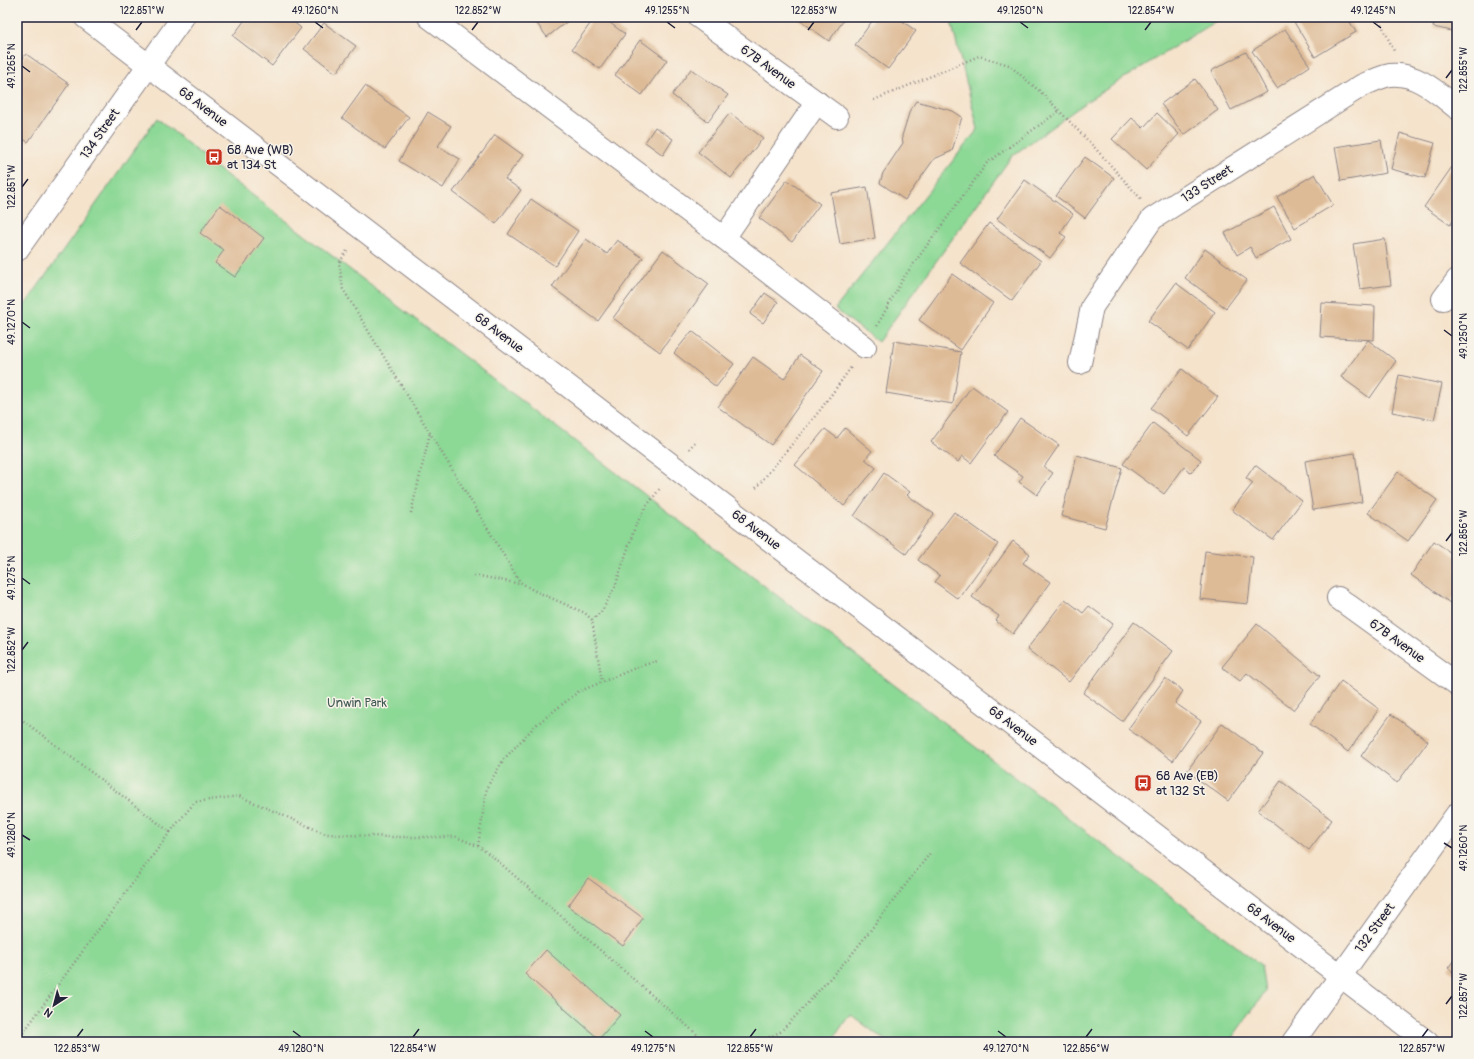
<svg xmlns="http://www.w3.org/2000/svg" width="1474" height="1059" font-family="Pangolin,sans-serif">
  <rect width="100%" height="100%" fill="#f7f3e8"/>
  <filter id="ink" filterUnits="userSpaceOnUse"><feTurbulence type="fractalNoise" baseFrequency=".025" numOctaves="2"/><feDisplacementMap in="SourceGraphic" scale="8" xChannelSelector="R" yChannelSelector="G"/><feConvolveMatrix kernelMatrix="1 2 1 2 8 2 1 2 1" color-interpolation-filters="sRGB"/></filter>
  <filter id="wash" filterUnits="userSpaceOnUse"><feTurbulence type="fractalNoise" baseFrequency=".012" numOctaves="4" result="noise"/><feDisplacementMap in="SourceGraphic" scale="16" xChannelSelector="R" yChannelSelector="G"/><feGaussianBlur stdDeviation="0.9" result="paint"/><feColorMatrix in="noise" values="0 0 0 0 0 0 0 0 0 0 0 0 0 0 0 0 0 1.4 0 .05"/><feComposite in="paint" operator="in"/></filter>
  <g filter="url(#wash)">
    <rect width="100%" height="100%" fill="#f5e3cc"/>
    <g fill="#8cd895" stroke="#577d68">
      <polygon points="950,17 1222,17 1089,100 1012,156 878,342 835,309 978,129"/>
      <polygon points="157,118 221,171 1261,965 1265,992 1229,1042 887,1042 850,1014 831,1042 17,1042 17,316"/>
    </g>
    <g id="blocks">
      <g fill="#debb97">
        <polygon points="247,17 287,17 301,28 272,66 233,36"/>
        <polygon points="532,17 573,17 547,37"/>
        <polygon points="595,17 602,17 625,34 600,69 572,49"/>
        <polygon points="800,17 846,17 829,41 798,19"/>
        <polygon points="875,17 897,17 916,31 888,69 855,45"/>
        <polygon points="1303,17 1347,17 1356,32 1315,57 1294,22"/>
        <polygon points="1435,17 1457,17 1457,32 1433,27"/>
        <polygon points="324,23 356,46 336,73 304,49"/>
        <polygon points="1285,29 1310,66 1277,88 1252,51"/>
        <polygon points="640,40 667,60 642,95 615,75"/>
        <polygon points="1246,52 1267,92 1231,110 1211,71"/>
        <polygon points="26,54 69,84 28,142 17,135 17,67"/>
        <polygon points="691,69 728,95 708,122 672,95"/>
        <polygon points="1195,79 1218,110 1184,135 1161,104"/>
        <polygon points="365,86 409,117 385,149 342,118"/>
        <polygon points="916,101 953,111 962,117 952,151 934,159 905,200 880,183 883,173 903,143 902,136 910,110"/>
        <polygon points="428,112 451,126 438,146 460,159 443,188 399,161"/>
        <polygon points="730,113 763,138 731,178 698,152"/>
        <polygon points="1157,113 1179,134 1146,170 1112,139 1132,118 1143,128"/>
        <polygon points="655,127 673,139 663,155 645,142"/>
        <polygon points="1400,133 1435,143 1425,178 1391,169"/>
        <polygon points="495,135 523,155 505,179 521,190 496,224 453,192"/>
        <polygon points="1381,140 1386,173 1341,181 1335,147"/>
        <polygon points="1085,157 1114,178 1085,218 1056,196"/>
        <polygon points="1454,164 1457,166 1457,215 1450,225 1424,207"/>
        <polygon points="1315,174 1333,205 1295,228 1277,197"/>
        <polygon points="787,180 820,204 792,242 759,218"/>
        <polygon points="1025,180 1073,214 1060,233 1066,237 1050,258 997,219"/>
        <polygon points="867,187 875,238 840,244 831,193"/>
        <polygon points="531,199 578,231 555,266 508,234"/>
        <polygon points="220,205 264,238 235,277 215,263 224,250 200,233"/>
        <polygon points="1274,207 1291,239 1256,258 1250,247 1237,255 1225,233"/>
        <polygon points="989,223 1041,261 1012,301 960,263"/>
        <polygon points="586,239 607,254 617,240 643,258 598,321 552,287"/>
        <polygon points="1385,239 1391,285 1360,289 1353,244"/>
        <polygon points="1205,249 1247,280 1226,308 1185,278"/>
        <polygon points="663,250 709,284 660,352 613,318"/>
        <polygon points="952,274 993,303 961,350 919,320"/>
        <polygon points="1176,283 1215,312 1188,350 1148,321"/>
        <polygon points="765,293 778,302 763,323 750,314"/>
        <polygon points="1322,303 1375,306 1374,340 1320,337"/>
        <polygon points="692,331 734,364 716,387 674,353"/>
        <polygon points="1368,340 1396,361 1370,398 1341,377"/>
        <polygon points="894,341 961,352 953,404 886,393"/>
        <polygon points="800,355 823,371 771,445 718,407 753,357 784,379"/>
        <polygon points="1182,369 1218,397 1188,436 1151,408"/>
        <polygon points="1399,375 1442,384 1434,420 1392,412"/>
        <polygon points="972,386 1008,412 971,463 962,456 958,462 931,442"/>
        <polygon points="1020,418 1059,445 1044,467 1053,473 1037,495 1019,482 1023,476 994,456"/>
        <polygon points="1153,423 1201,460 1191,473 1184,467 1164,494 1123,464"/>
        <polygon points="845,428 872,451 865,459 876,468 844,506 795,465 825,429 837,438"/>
        <polygon points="1355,453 1362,502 1313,510 1305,461"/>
        <polygon points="1077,455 1122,468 1105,528 1061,516"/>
        <polygon points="1255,465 1302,501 1273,540 1232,510 1253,483 1246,478"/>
        <polygon points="1398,472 1437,500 1408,541 1368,513"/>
        <polygon points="884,473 910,492 907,495 934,514 906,554 854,516"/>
        <polygon points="954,512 998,544 958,599 935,582 940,576 918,560"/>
        <polygon points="1013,541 1030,554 1023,563 1050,582 1013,634 996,621 999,616 972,597"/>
        <polygon points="1434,541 1457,557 1457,593 1450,603 1411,575"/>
        <polygon points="1205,551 1253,557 1248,604 1200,599"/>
        <polygon points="1065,599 1083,613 1089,606 1113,624 1069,682 1027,649"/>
        <polygon points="1134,622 1173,651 1122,721 1083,693"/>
        <polygon points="1257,624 1320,676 1293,710 1247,673 1240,681 1222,667"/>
        <polygon points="1165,678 1183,691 1175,703 1201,721 1173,761 1128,729"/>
        <polygon points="1341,681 1379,709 1348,752 1310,724"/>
        <polygon points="1391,714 1428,741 1397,783 1361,756"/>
        <polygon points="1222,723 1263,753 1228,801 1187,771"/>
        <polygon points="1281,781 1332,820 1309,850 1258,811"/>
        <polygon points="588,878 643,918 623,946 568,906"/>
        <polygon points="546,950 620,1015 599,1039 525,974"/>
        <polygon points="1457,956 1457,975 1448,968"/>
      </g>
    </g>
  </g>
  <g filter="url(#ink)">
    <use href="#blocks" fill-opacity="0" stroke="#8c8284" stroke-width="1"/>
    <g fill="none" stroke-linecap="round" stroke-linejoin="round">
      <defs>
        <g id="minor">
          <polyline points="85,17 1427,1042"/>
          <polyline points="429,17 724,238 865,347"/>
          <polyline points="699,17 837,117"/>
          <polyline points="724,238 817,102"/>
          <polyline points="17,250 183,17"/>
          <polyline points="1443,299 1457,280"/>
          <path d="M1080 363 1092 307 1152 219 1361 86C1370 82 1380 77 1390 75 1416 72 1438 93 1457 108"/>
          <polyline points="1338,598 1457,684"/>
        </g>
        <polyline id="major" points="1293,1042 1457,814"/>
      </defs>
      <use href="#minor" stroke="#8c8284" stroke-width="24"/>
      <use href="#major" stroke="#8c8284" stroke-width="24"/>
      <g stroke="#8c8284" stroke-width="2.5" stroke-dasharray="1 3" stroke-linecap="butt">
        <polyline points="1378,17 1394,51"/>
        <polyline points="874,100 979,56 1009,65 1044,95 1095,148 1141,199"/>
        <polyline points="347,251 339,263 343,289 520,582 533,590 585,613 592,620 602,682"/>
        <polyline points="877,326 904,277 987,163 1059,111"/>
        <polyline points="689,449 695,442"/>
        <polyline points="756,488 821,409 852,366"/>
        <polyline points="411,513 430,433"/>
        <polyline points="474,575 521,584"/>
        <polyline points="592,620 602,611 615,587 635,527 646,507 661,487"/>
        <polyline points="17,716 170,832 17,1041"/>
        <polyline points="170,832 195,802 239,796 326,834 391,837 456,837 478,846 493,857 700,1037 716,1042"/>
        <polyline points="478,846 487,787 504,759 536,725 578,692 638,667 657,661"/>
        <polyline points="754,1042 761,1041 780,1032 793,1019 852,954 931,852"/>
      </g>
      <use href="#minor" stroke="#fff" stroke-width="22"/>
      <use href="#major" stroke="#fff" stroke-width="22"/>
    </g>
  </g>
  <path fill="none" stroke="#22223b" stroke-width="1.5" d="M315 22 323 28M667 22 675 28M1020 22 1028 28M1373 22 1381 28M136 30 142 22M472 30 478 22M808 30 814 22M1145 30 1151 22M22 66 30 72M1446 78 1452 70M22 187 28 179M22 322 30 328M1444 330 1452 336M1446 541 1452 533M22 578 30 584M22 650 28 642M22 835 30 840M1444 843 1452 848M1446 1004 1452 996M293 1031 301 1037M645 1031 653 1037M998 1031 1006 1037M77 1037 83 1029M413 1037 419 1029M750 1037 756 1029M1086 1037 1092 1029M1422 1037 1428 1029"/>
  <defs>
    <symbol id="bus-square" viewBox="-11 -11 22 22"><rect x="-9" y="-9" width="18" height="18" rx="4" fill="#c8321e" stroke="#f7f3e8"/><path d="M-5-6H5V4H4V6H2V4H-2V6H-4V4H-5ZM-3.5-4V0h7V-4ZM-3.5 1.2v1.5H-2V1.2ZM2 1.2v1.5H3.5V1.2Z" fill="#fff"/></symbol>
  </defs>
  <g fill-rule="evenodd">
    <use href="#bus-square" x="204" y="147" width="20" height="20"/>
    <use href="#bus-square" x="1133" y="773" width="20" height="20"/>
  </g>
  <g text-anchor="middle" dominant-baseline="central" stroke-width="3" stroke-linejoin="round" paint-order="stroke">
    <g font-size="13" fill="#22223b" stroke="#f7f3e8">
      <text transform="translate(768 67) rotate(36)">67B Avenue</text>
      <text transform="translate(203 107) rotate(37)">68 Avenue</text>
      <text transform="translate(100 134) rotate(-55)">134 Street</text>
      <text transform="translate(1207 184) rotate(-33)">133 Street</text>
      <text transform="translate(499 333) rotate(37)">68 Avenue</text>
      <text transform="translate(756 530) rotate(37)">68 Avenue</text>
      <text transform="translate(1397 641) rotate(36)">67B Avenue</text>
      <text transform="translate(1013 726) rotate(37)">68 Avenue</text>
      <text transform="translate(1271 923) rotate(37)">68 Avenue</text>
      <text transform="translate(1375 928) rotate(-54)">132 Street</text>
    </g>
    <g font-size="13" fill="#22223b" stroke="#f7f3e8" text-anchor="start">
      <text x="227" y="150">68 Ave (WB)<tspan x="227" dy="15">at 134 St</tspan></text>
      <text x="1156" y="776">68 Ave (EB)<tspan x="1156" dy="15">at 132 St</tspan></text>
    </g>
    <g font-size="13" fill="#425956" stroke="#f7f3e8">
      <text x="357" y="703">Unwin Park</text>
    </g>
  </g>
  <rect width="1474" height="1059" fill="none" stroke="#f7f3e8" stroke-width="44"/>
  <g transform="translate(54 1005) rotate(216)" stroke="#f7f3e8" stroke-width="3" paint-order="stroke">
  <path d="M0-3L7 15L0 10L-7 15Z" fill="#22223b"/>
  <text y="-6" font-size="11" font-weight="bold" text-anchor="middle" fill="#22223b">N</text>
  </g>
  <rect x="22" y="22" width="1430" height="1015" fill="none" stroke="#22223b" stroke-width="1.5"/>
  <g font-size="10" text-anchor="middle" fill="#22223b">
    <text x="142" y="14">122.851°W</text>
    <text x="315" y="14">49.1260°N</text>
    <text x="478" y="14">122.852°W</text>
    <text x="667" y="14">49.1255°N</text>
    <text x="814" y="14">122.853°W</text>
    <text x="1020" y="14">49.1250°N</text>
    <text x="1151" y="14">122.854°W</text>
    <text x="1373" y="14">49.1245°N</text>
    <text transform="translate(11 66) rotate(-90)" y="4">49.1265°N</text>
    <text transform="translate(1463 70) rotate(-90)" y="4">122.855°W</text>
    <text transform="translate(11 187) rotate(-90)" y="4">122.851°W</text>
    <text transform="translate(11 322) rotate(-90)" y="4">49.1270°N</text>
    <text transform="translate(1463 336) rotate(-90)" y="4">49.1250°N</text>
    <text transform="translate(1463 533) rotate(-90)" y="4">122.856°W</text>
    <text transform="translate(11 578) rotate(-90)" y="4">49.1275°N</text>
    <text transform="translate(11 650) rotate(-90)" y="4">122.852°W</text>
    <text transform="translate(11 835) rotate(-90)" y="4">49.1280°N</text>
    <text transform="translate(1463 848) rotate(-90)" y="4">49.1260°N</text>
    <text transform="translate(1463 996) rotate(-90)" y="4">122.857°W</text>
    <text x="77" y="1052">122.853°W</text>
    <text x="301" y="1052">49.1280°N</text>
    <text x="413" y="1052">122.854°W</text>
    <text x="653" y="1052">49.1275°N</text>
    <text x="750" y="1052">122.855°W</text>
    <text x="1006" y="1052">49.1270°N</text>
    <text x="1086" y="1052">122.856°W</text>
    <text x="1422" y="1052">122.857°W</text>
  </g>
</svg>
